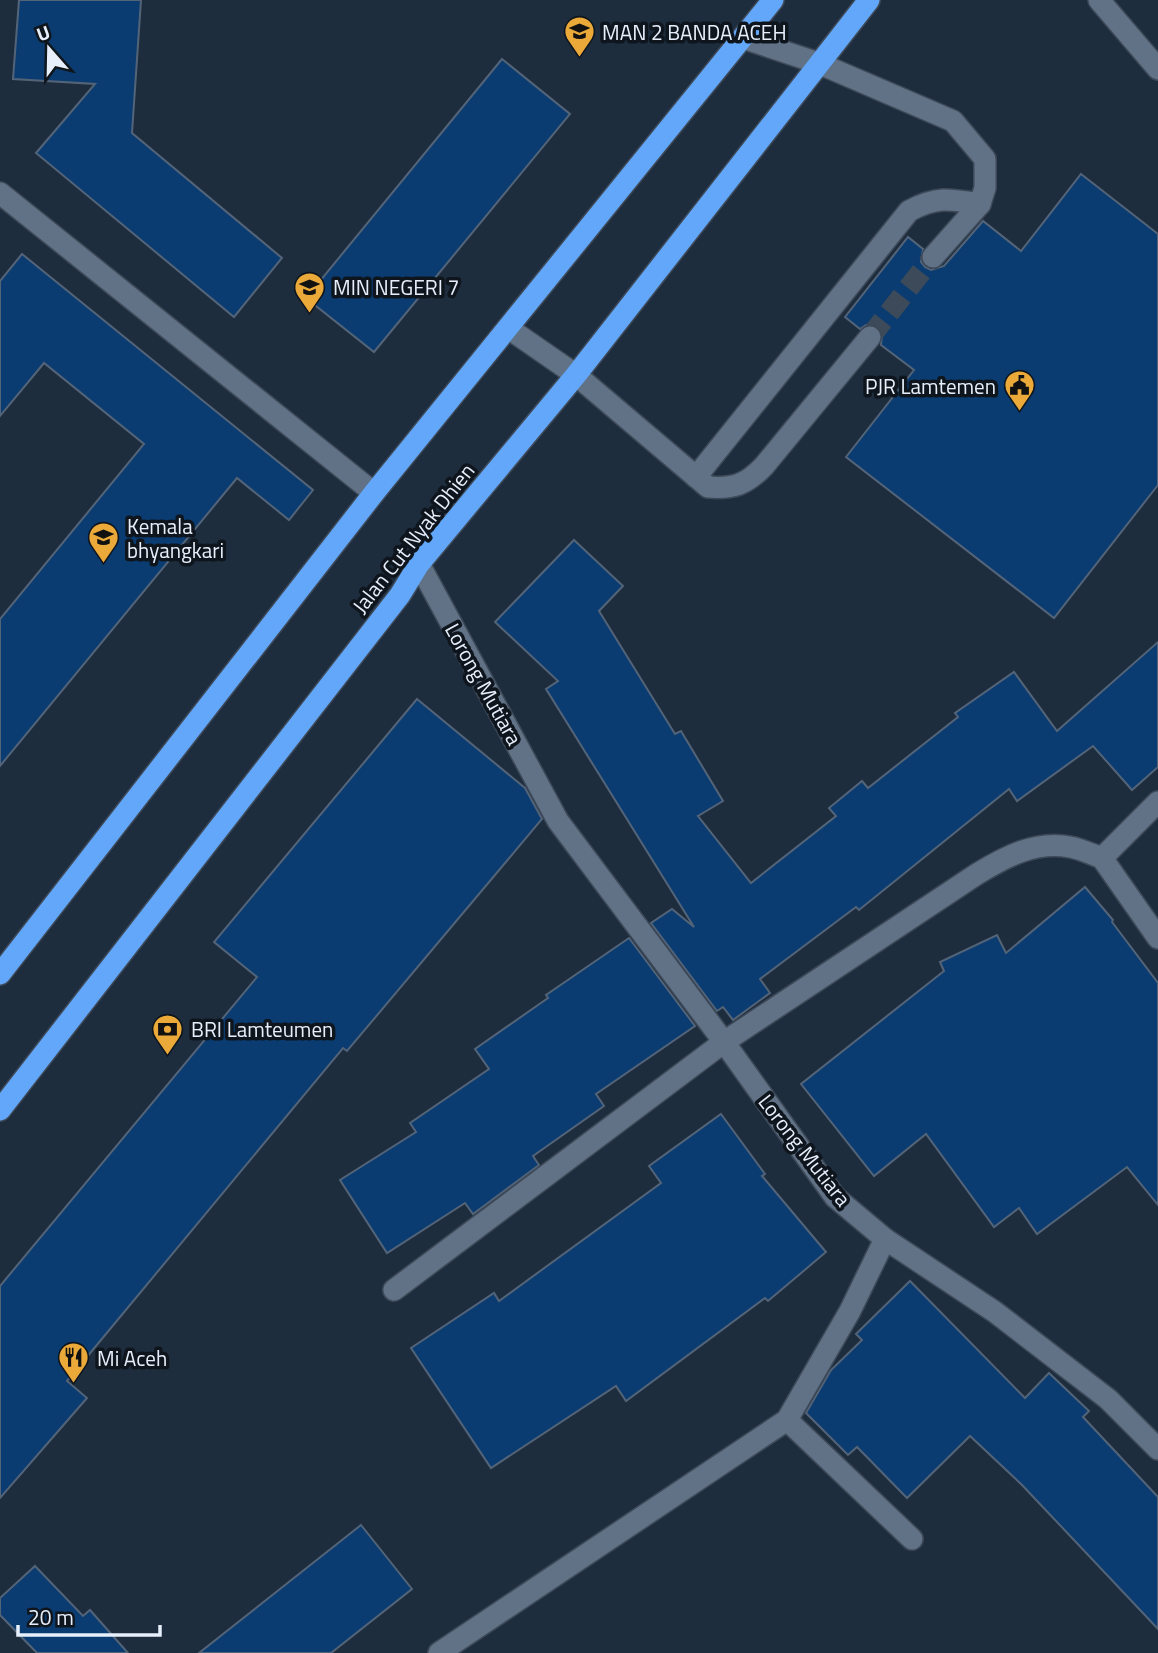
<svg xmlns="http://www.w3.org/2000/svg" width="1158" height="1653" font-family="'Titillium Web',sans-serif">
  <rect width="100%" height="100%" fill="#1e2d3e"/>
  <g fill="#0b3c71" stroke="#536478" stroke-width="2">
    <polygon points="19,0 141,0 132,133 282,258 234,317 36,153 95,84 13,79"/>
    <polygon points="502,59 570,114 374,352 306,298"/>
    <polygon points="1081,174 1158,234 1158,485 1054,618 846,457 914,370 881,345 882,333 878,326 866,325 860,329 845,317 908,237 923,249 921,262 925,267 931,270 944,266 983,221 1021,251"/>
    <polygon points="22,254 313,490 289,520 237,478 0,766 0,619 144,444 44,363 0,416 0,281"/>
    <polygon points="574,540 623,586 599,611 675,734 681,731 723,801 698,816 751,883 836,816 829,808 862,781 868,788 958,717 955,713 1014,672 1057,731 1158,642 1158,767 1132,790 1093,746 1017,801 1009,789 859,910 856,907 760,979 770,993 733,1020 723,1007 717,1011 651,923 672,909 694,927 546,689 558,681 495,622"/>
    <polygon points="417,699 525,788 542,819 347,1051 343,1048 67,1381 87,1398 0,1498 0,1286 257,977 214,942"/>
    <polygon points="1085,887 1113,920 1112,922 1158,983 1158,1205 1127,1167 1037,1234 1019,1208 994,1227 926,1134 874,1176 801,1084 944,971 940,962 997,935 1006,953"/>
    <polygon points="629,938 695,1026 596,1094 604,1106 533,1156 539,1165 473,1214 465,1203 387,1253 340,1180 416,1132 410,1123 489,1069 475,1049 548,998 546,995"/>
    <polygon points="721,1114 765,1174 762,1176 826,1252 768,1301 765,1298 626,1401 616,1386 491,1468 411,1348 494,1293 499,1301 661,1183 649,1166"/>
    <polygon points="910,1281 1025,1398 1049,1373 1089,1411 1083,1417 1158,1497 1158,1629 1022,1485 970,1436 907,1498 857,1447 848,1455 806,1413 831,1370 862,1340 856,1334"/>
    <polygon points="361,1525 412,1589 331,1653 199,1653"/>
    <polygon points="35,1566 83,1616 90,1610 128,1653 37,1653 0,1615 0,1598"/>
  </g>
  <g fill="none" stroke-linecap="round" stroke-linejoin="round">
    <polyline stroke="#3c4a5a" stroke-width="21" stroke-dasharray="21 10" stroke-linecap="butt" points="870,337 933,257"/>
    <defs>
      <g id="minor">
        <polyline points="1099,0 1158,69"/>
        <polyline points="743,38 818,63 953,121 985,159 985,188 980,204 933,257"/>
        <polyline points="0,193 374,493"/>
        <path d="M508 328 576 375 708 487C733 489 746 485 764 466L870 337"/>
        <path d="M696 477 909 211C937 196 950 199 980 204"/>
        <polyline points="419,564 558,821 724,1042 835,1197 885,1239 850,1311 787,1420 439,1653"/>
        <polyline points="1102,858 1158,938"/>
        <polyline points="885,1239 995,1312 1108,1399 1158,1449"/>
        <path d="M394 1290 724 1042 977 874C1005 857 1036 840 1070 847 1081 849 1091 854 1102 858L1158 802"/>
        <polyline points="787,1420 912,1539"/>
      </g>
      <g id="highway">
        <polyline points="0,974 374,493 773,0"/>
        <polyline points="0,1110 400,595 419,564 576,375 869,0"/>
      </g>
    </defs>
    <use href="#minor" stroke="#3d4958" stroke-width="24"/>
    <use href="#highway" stroke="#3d4958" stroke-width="24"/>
    <use href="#minor" stroke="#617286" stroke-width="21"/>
    <use href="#highway" stroke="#62a7f9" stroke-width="21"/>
  </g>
  <defs>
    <symbol id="school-pin" viewBox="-11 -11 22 30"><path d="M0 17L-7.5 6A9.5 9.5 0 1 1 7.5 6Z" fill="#eba93a" stroke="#0e151d"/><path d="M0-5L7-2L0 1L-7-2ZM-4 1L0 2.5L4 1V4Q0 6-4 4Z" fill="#111"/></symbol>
    <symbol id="civic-pin" viewBox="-11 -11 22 30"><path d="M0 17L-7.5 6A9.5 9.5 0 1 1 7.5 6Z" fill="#eba93a" stroke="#0e151d"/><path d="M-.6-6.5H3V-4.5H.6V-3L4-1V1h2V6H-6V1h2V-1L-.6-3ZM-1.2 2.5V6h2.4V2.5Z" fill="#111"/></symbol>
    <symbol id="bank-pin" viewBox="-11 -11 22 30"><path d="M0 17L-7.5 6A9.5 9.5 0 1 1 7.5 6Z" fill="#eba93a" stroke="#0e151d"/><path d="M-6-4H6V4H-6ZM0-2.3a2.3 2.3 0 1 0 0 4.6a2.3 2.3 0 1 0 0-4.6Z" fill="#111"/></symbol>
    <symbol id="restaurant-pin" viewBox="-11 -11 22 30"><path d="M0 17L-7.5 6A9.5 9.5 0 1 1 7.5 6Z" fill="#eba93a" stroke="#0e151d"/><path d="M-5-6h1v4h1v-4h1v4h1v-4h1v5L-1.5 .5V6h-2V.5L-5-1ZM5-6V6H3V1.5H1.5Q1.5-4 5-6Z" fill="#111"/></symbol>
  </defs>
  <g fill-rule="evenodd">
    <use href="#school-pin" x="562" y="14" width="35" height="47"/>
    <use href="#school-pin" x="292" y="270" width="35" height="47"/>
    <use href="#civic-pin" x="1002" y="368" width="35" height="47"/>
    <use href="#school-pin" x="86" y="520" width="35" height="47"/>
    <use href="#bank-pin" x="150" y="1012" width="35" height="47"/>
    <use href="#restaurant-pin" x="56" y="1340" width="35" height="47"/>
  </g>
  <g text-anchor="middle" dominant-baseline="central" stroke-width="7" stroke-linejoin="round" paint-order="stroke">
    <g font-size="21" fill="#e6effb" stroke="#0e151d" text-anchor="start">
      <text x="602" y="32">MAN 2 BANDA ACEH</text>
      <text x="333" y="287">MIN NEGERI 7</text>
      <text x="996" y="386" text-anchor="end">PJR Lamtemen</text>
      <text x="127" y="526">Kemala<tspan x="127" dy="24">bhyangkari</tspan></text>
      <text x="191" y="1029">BRI Lamteumen</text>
      <text x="97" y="1358">Mi Aceh</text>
    </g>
    <g font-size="21" fill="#e6effb" stroke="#0e151d">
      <text transform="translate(413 538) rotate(-52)">Jalan Cut Nyak Dhien</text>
      <text transform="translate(484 684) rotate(61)">Lorong Mutiara</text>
      <text transform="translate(805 1150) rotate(52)">Lorong Mutiara</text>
    </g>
  </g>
  <g transform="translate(49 49) rotate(340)" stroke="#0e151d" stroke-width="5" paint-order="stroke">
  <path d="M0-5L12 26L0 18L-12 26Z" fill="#e6effb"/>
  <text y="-10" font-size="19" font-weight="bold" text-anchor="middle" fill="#e6effb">U</text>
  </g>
  <path d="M18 1625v10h142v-10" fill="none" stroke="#e6effb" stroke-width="3.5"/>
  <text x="28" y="1625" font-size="21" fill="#e6effb" stroke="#0e151d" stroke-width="5" paint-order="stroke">20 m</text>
</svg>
